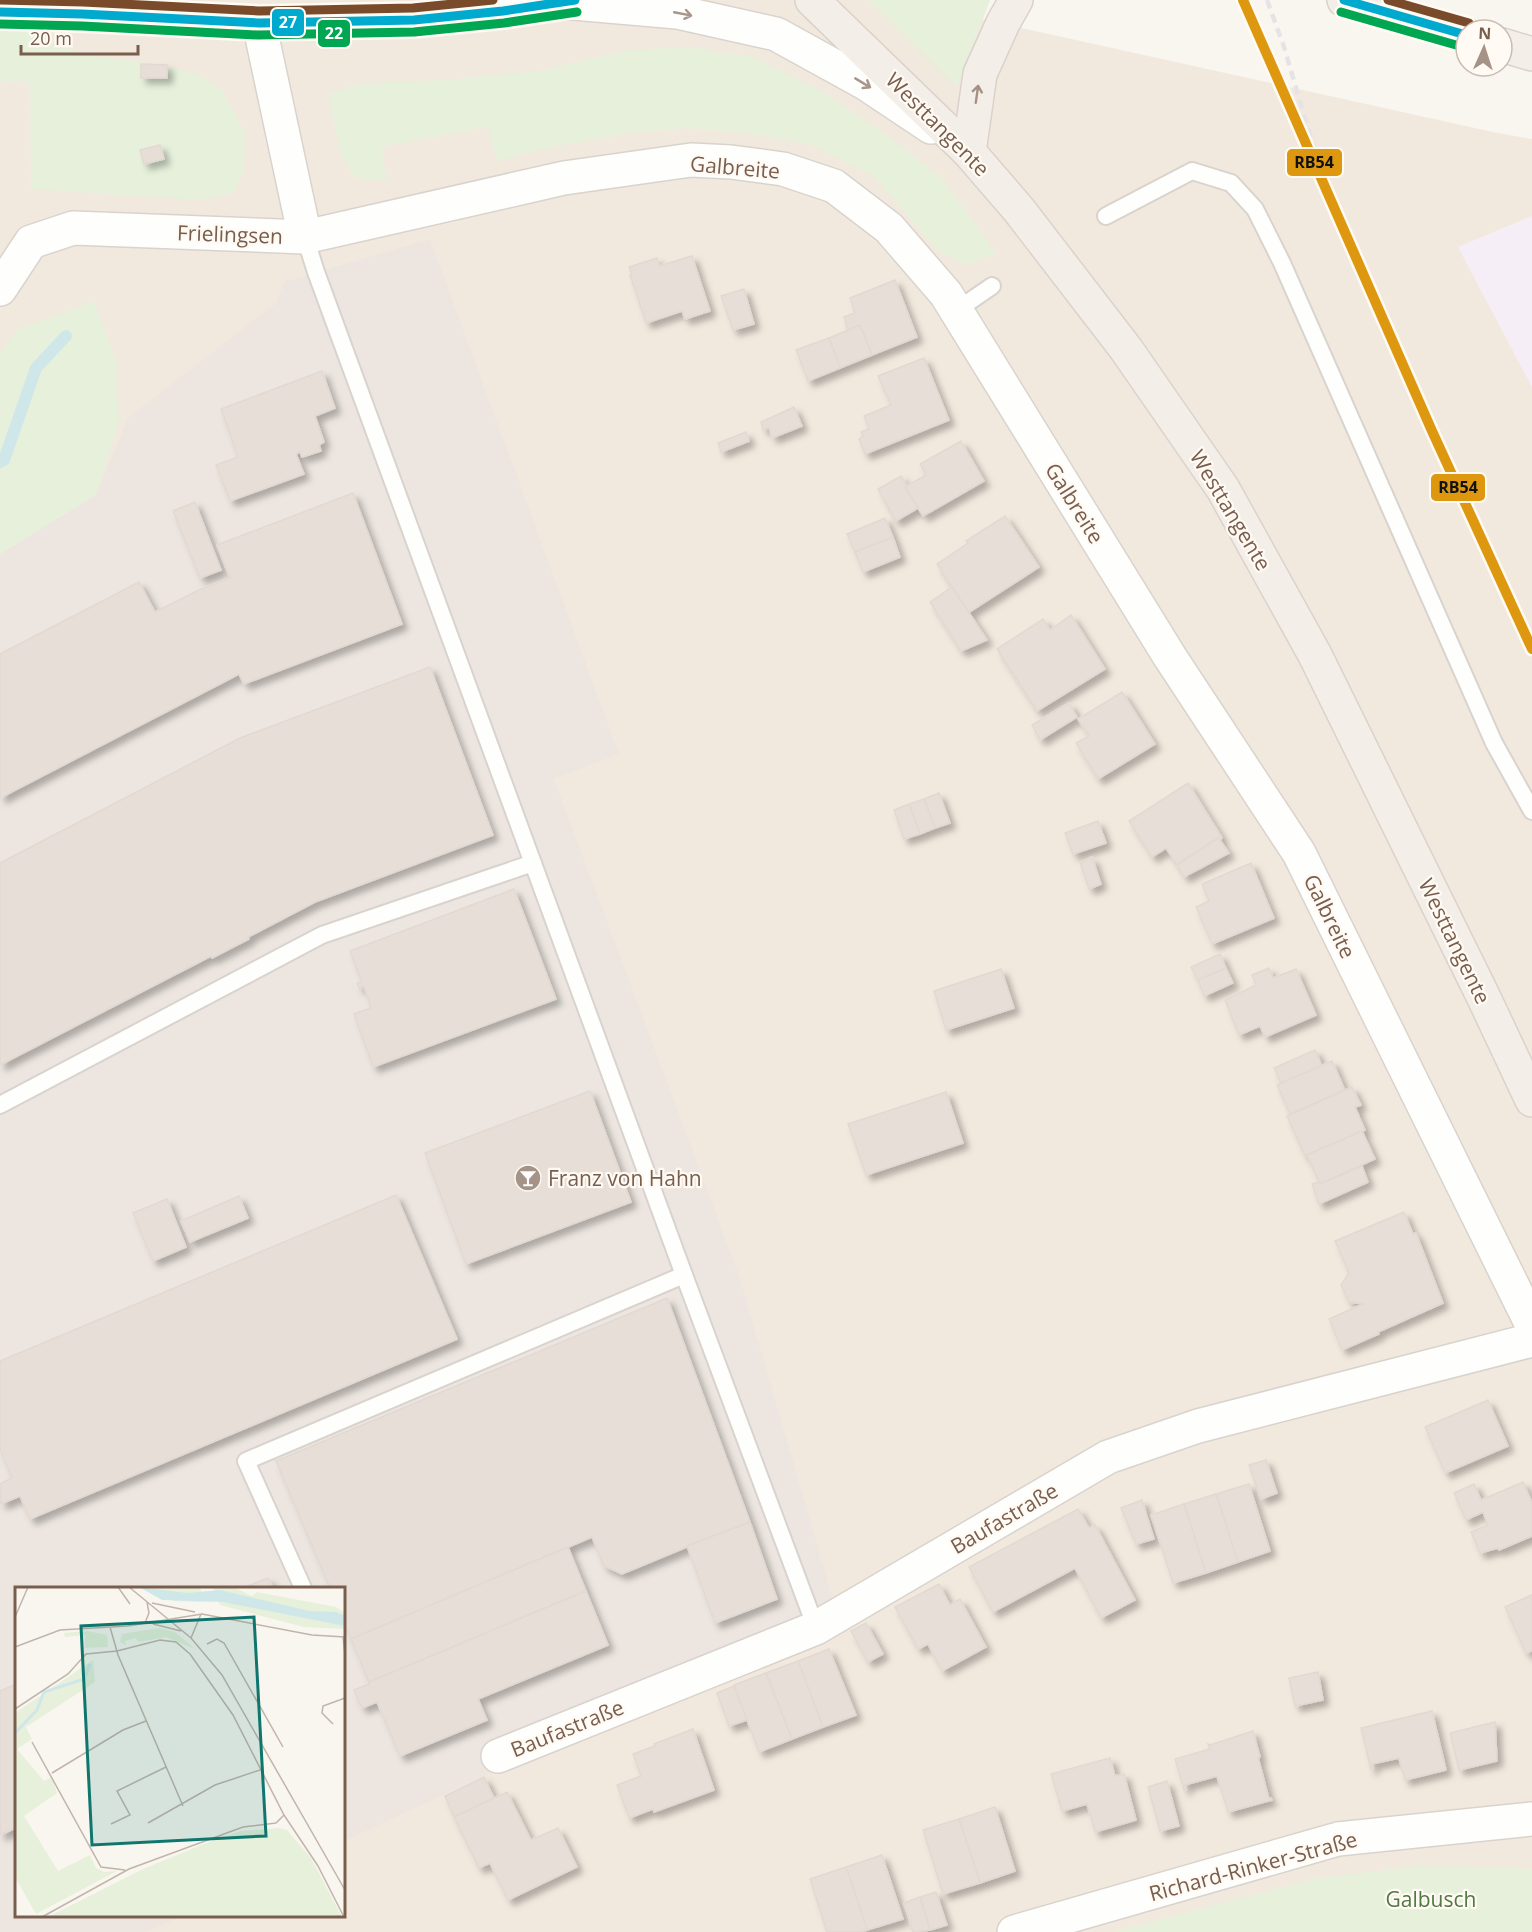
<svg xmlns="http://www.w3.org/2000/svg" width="1532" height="1932" font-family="'Open Sans',sans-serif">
  <defs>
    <filter id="shadow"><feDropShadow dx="5.5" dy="5.5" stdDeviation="3" flood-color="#0004"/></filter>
  </defs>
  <rect width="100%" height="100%" fill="#f9f6f0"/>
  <path fill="#f2e9de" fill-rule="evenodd" d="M0 0H912L926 7 1493 132 1532 139V1932H0ZM16 1588H344V1916H16Z"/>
  <polygon fill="#ede6e0" points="430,239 619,754 554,779 739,1275 835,1606 499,1769 344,1841 344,1588 16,1588 16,1916 182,1916 146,1932 0,1932 0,554 96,495 128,418 276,303 284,282"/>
  <polygon fill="#f6eef6" points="1532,216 1532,387 1458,247"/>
  <g fill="#e6f0db">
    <polygon points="870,0 990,0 957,87 870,2"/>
    <polygon points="26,30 52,45 98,57 159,64 198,74 223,91 246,134 243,174 233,193 198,200 31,189 30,81 0,82 0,31"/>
    <polygon points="690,47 753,57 823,92 881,131 942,178 996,253 969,265 937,250 874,176 809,144 744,133 687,128 631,133 546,148 497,161 488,127 382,147 386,181 355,178 340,154 329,95 359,83 449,80 538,71 628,50"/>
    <polygon points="94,301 117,363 119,422 96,495 0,554 0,353 19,329"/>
    <polygon points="1428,1865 1532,1869 1532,1932 1113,1932 1318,1878"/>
  </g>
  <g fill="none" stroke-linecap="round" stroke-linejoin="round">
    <polyline stroke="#d0e7ea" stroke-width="12" points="0,462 4,460 36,368 66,336"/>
  </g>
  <g fill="#e6ded7" stroke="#e2d9d2" stroke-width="1.5" filter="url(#shadow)">
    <polygon points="141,64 167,65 167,78 141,78"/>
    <polygon points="160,145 164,159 144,164 140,150"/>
    <polygon points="692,256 710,311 685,319 682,311 646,323 630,275 632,274 629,267 657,258 659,266"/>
    <polygon points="895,280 917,337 872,355 860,325 848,330 844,317 855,313 850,298"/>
    <polygon points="744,289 754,324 733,330 721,296"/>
    <polygon points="860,325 872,355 840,368 829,338"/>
    <polygon points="829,338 840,368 808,381 796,350"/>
    <polygon points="924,358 949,420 865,454 859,439 863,436 861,432 869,429 864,416 891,405 878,376"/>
    <polygon points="322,371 335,408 315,416 324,442 319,445 321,451 302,457 300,452 296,454 304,474 230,501 216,465 238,457 221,409"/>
    <polygon points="794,407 802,426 772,438 769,427 763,430 761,422"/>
    <polygon points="746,432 749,441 721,452 718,443"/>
    <polygon points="961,441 984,481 923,516 905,487 926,475 920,464"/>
    <polygon points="901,476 907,486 905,487 918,508 896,521 878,489"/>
    <polygon points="353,493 402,624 244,684 239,674 0,798 0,654 139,582 155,612 199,590 230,578 217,545"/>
    <polygon points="195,502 221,570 200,578 173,511"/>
    <polygon points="1005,516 1039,567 968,613 937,564 968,543 966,541"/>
    <polygon points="885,518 893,537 855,552 847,534"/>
    <polygon points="893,537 900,557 863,572 855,552"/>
    <polygon points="952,587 987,640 961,651 930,602"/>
    <polygon points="1071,615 1105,669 1037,711 997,649 1043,619 1050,630"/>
    <polygon points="430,667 493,835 315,902 248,937 249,939 212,958 211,956 0,1065 0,863 240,738"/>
    <polygon points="1122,692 1155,744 1098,779 1076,743 1089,736 1078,719"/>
    <polygon points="1069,703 1077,717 1040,740 1032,725"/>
    <polygon points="1188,783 1221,836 1177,865 1166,848 1152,857 1129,821"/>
    <polygon points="939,793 950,823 935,828 924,799"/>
    <polygon points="924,799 935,828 920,834 909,804"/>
    <polygon points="909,804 920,834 904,839 894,810"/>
    <polygon points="1098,821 1106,843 1073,854 1065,833"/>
    <polygon points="1221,836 1222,838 1220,840 1229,853 1184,877 1177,865"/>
    <polygon points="1092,857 1101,884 1089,889 1080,863"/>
    <polygon points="1251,863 1274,918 1212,944 1196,907 1209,901 1202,884"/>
    <polygon points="514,889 556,999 373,1067 354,1014 371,1008 364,986 359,988 357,983 362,982 350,951"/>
    <polygon points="1220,954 1226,968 1198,980 1191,967"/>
    <polygon points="1226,968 1233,983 1204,996 1198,980"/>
    <polygon points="1269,968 1273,978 1296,969 1316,1015 1265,1037 1260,1026 1239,1035 1225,1000 1256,985 1252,975"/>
    <polygon points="1001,969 1014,1008 946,1030 934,991"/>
    <polygon points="1315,1050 1322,1066 1281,1083 1274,1068"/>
    <polygon points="1332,1061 1345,1090 1290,1114 1277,1085"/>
    <polygon points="1352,1087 1361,1105 1355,1107 1365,1130 1305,1156 1287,1116"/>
    <polygon points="590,1091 631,1202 466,1264 425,1153"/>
    <polygon points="946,1092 963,1143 866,1175 848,1124"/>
    <polygon points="1362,1131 1375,1159 1320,1184 1307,1155"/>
    <polygon points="1362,1166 1368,1182 1319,1204 1312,1184 1319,1182 1320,1184"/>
    <polygon points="396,1195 457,1339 30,1519 20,1496 1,1504 0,1484 12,1478 0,1449 0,1361"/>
    <polygon points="239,1196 248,1218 190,1242 181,1221"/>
    <polygon points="167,1199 186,1247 153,1261 133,1213"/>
    <polygon points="1404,1212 1413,1234 1416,1233 1443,1303 1378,1332 1379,1334 1342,1350 1329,1319 1363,1304 1349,1302 1341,1285 1349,1273 1335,1241"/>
    <polygon points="667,1298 750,1522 687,1546 687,1547 622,1574 604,1566 592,1537 351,1639 344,1622 344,1588 330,1588 276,1461"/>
    <polygon points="1488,1400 1508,1446 1445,1473 1425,1427"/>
    <polygon points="1266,1460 1277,1493 1261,1499 1249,1465"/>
    <polygon points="1523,1482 1532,1503 1532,1536 1499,1550 1498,1548 1480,1553 1471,1532 1488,1525 1483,1512 1466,1520 1454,1493 1474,1484 1481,1500"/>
    <polygon points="1249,1484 1270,1551 1238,1562 1216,1494"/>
    <polygon points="1216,1494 1238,1562 1206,1573 1184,1504"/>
    <polygon points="1142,1500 1154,1539 1136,1544 1121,1508"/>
    <polygon points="1184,1504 1206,1573 1173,1583 1151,1515"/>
    <polygon points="1078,1509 1089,1528 1095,1525 1135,1600 1101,1618 1075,1568 993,1612 969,1567"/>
    <polygon points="750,1522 777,1599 715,1623 687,1546"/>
    <polygon points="568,1547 586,1591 369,1682 351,1639"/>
    <polygon points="268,1578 273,1588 243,1588"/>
    <polygon points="939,1584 950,1605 960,1599 986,1647 942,1671 928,1644 918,1649 895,1607"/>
    <polygon points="586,1591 608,1645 478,1699 487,1720 400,1756 377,1702 362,1708 354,1690 369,1684 369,1682"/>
    <polygon points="1532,1595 1532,1651 1526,1653 1505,1607"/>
    <polygon points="866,1623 883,1654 868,1662 851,1631"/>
    <polygon points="829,1649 856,1715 823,1727 798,1661"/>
    <polygon points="798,1661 823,1727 792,1739 766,1673"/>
    <polygon points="1318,1672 1323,1700 1295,1706 1289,1678"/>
    <polygon points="766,1673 792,1739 759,1752 734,1685"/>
    <polygon points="16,1684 16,1828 0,1835 0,1691"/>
    <polygon points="734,1686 747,1720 729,1726 717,1693"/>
    <polygon points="1432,1711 1446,1770 1405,1780 1399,1758 1372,1764 1373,1769 1371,1770 1361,1728"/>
    <polygon points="1495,1722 1497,1761 1459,1770 1450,1733"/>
    <polygon points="693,1729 714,1790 654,1812 653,1809 629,1818 617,1785 641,1776 633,1754 655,1746 654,1744"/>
    <polygon points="1253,1731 1260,1757 1258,1757 1269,1799 1271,1798 1272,1800 1228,1812 1217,1776 1185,1785 1186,1790 1184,1790 1175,1759 1210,1749 1208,1744 1210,1745"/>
    <polygon points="1110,1758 1115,1776 1124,1774 1136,1820 1095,1832 1087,1804 1062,1811 1051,1774"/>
    <polygon points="484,1777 494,1798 454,1817 445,1796"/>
    <polygon points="1167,1781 1179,1826 1160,1831 1148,1787"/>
    <polygon points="507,1792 531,1840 558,1828 577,1867 508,1900 490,1863 479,1868 454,1817"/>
    <polygon points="995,1807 1015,1871 980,1883 959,1819"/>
    <polygon points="959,1819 980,1883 943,1894 923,1830"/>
    <polygon points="882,1855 903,1919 867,1930 846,1867"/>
    <polygon points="846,1867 867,1930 862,1932 827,1932 810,1879"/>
    <polygon points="936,1892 947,1925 930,1930 920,1897"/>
    <polygon points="920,1897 930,1930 913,1932 904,1903"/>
  </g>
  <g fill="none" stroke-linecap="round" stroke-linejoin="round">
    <defs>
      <g id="lane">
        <polyline points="1106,216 1192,171 1231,183 1255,209 1282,263 1494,743 1532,811"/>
        <polyline points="305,237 316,272 684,1275 816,1628"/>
        <polyline points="957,310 992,286"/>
        <polyline points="0,1105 322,935 533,863"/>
        <polyline points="303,1588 246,1461 684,1275"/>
      </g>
      <g id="street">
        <polyline points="259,23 305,237"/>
        <polyline points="0,289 31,242 73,228 305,237 564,178 691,160 731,162 783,169 834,186 889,228 946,294 1170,657 1299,853 1532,1325"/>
        <polyline points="498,1756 816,1628 1108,1457 1198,1426 1532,1340"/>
        <polyline points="1014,1932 1338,1839 1532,1819"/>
      </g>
      <g id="secondary">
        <polyline points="562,2 677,12 776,34 865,83 931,127"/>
        <polyline points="0,12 82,14 259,23 414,20 503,11 575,0"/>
      </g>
      <g id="primary">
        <polyline points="812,0 969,152 1019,210 1126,349 1223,489 1315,655 1484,998 1532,1100"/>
        <polyline points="1344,0 1466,35"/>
        <polyline points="1502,45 1532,54"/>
        <polyline points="969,152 980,74 1003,23 1016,0"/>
      </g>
    </defs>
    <use href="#lane" stroke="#d9d3cd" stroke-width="20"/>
    <use href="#street" stroke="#d9d3cd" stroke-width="36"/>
    <use href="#secondary" stroke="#dad3cd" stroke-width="36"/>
    <use href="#primary" stroke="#dad2cc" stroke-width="36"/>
    <use href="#lane" stroke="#fefefd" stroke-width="16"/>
    <use href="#street" stroke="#fefefd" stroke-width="33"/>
    <use href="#secondary" stroke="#fefefd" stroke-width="33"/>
    <use href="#primary" stroke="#f3efe8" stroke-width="33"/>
    <polyline stroke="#e6e3e7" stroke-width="4.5" stroke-dasharray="9 6" stroke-linecap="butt" points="1267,0 1284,47 1307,125 1341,226"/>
    <defs>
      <g id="bus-1">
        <polyline points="1344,0 1466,35"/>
        <polyline points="0,12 82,14 259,23 414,20 503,11 575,0"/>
      </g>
      <g id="bus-2">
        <polyline points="1341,12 1463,47"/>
        <polyline points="0,24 82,26 258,35 414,32 504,23 577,12"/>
      </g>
      <g id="bus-3">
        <polyline points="0,0 83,2 259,11 413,8 493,0"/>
        <polyline points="1388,0 1469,23"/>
      </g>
    </defs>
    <use href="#bus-1" stroke="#fffaf3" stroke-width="14"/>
    <use href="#bus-2" stroke="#fffaf3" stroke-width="14"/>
    <use href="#bus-3" stroke="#fffaf3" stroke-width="14"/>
    <use href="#bus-1" stroke="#00a9ce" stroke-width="9"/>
    <use href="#bus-2" stroke="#00a651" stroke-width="9"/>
    <use href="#bus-3" stroke="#7a4b2a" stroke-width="9"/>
    <defs>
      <polyline id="rail-1" points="1243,0 1432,431 1532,649"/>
    </defs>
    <use href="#rail-1" stroke="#fffaf3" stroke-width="15"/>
    <use href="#rail-1" stroke="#de9810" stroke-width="10"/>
  </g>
  <defs><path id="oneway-shaft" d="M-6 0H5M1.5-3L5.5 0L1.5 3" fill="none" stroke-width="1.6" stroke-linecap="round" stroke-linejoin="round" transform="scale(1.5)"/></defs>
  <g stroke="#a8968b">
    <use href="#oneway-shaft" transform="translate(683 14) rotate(11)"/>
    <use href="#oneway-shaft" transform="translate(863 83) rotate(31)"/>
  </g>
  <use stroke="#a49184" href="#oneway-shaft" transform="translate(977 94) rotate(-82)"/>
  <defs>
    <symbol id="bar-disc" viewBox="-11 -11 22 22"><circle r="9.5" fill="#a69387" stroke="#fffaf3"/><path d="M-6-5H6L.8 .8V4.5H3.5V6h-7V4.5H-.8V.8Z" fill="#fff"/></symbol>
  </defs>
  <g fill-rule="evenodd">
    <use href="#bar-disc" x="513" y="1163" width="30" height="30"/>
  </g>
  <g text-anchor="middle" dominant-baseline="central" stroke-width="4.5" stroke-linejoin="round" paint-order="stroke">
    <g font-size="21" fill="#795e4e" stroke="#fffaf3">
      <text transform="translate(938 124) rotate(45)">Westtangente</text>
      <text transform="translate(735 167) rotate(5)">Galbreite</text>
      <text transform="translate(230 234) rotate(2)">Frielingsen</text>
      <text transform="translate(1075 503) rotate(58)">Galbreite</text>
      <text transform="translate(1231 510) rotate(59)">Westtangente</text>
      <text transform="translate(1330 916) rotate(64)">Galbreite</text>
      <text transform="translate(1455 941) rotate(64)">Westtangente</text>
      <text transform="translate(1004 1518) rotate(-30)">Baufastraße</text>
      <text transform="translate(567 1728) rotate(-22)">Baufastraße</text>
      <text transform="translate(1253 1866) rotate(-15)">Richard-Rinker-Straße</text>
    </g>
    <g font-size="21" fill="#795e4e" stroke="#fffaf3" text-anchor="start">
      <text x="548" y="1178">Franz von Hahn</text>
    </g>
    <g font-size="21" fill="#517942" stroke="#fffaf3">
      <text x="1431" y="1899">Galbusch</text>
    </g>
  </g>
  <g transform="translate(15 1587)">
    <rect width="330" height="330" fill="#f9f6f0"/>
    <path d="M126 0H185L190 15 159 14ZM198 0H218L237 9 242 5 321 20 330 26V42L289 40 205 18ZM144 41 160 45 180 62 151 50 123 55 121 51 110 54 111 58 105 55 107 47ZM72 44 92 48 93 60 70 61V48L50 50 49 46ZM78 73 80 95 11 140 17 152 2 162 29 194 37 190 42 206 9 229 43 284 75 268 81 281 89 285 102 284 21 327 0 290V126ZM264 241 272 243 296 271 327 330H33L128 282 191 256 226 244Z" fill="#e6f0db"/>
    <path d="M124 0 172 6 205 3 294 24 321 25 330 29V39L208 15 147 13Z" fill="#d0e7ea"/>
    <path fill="none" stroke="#d0e7ea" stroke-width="3" d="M0 146 22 123 29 105 69 92 75 77"/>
    <path fill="none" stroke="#c2b4aa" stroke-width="1.5" d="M103 0 115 17M114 0 176 51 207 88 330 303M137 16 180 25M0 30 13 0M130 36 134 26 132 15M138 37 166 44M95 40 103 68 168 219M328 50 330 68M176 51 186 27M192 57 202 52 209 56 268 160M0 60 45 43 113 39 187 27 297 48 330 50M0 122 53 87 71 67 102 64 145 53 161 55 175 67 218 128 269 228 303 279 329 330M318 137 307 126 308 119 330 111M17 155 86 280 110 283M37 186 108 143 131 134M133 236 200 198 248 182M96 237 115 228 102 204 151 180M27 330 114 282 228 240 261 236 269 228"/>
    <path fill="#0f766e" fill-opacity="0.15" stroke="#0f766e" stroke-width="3" d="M239 30 251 249 77 258 66 39Z"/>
    <rect width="330" height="330" fill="none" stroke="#795e4e" stroke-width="3"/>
  </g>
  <g stroke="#fffaf3" stroke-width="2">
    <rect x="271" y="8" width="34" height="29" rx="6" fill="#00a9ce"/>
    <rect x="317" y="19" width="34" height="29" rx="6" fill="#00a651"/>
    <rect x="1286" y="148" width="57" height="29" rx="6" fill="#de9810"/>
    <rect x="1430" y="473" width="56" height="29" rx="6" fill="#de9810"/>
  </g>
  <g font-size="16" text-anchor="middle" font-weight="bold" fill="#fff">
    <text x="288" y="28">27</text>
    <text x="334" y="39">22</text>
  </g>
  <g font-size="16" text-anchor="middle" font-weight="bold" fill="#111">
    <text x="1314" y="168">RB54</text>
    <text x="1458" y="493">RB54</text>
  </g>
  <g transform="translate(1484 48) rotate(3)"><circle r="28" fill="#fffaf3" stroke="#c9bcb1" stroke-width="1.5"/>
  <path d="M0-4.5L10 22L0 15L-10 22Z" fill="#a69387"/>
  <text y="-9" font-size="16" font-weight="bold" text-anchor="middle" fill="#795e4e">N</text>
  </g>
  <path d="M21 45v9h117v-9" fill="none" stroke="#795e4e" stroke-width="3"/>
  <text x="30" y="45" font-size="18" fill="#795e4e" stroke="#fffaf3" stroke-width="4.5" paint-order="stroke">20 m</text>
</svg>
